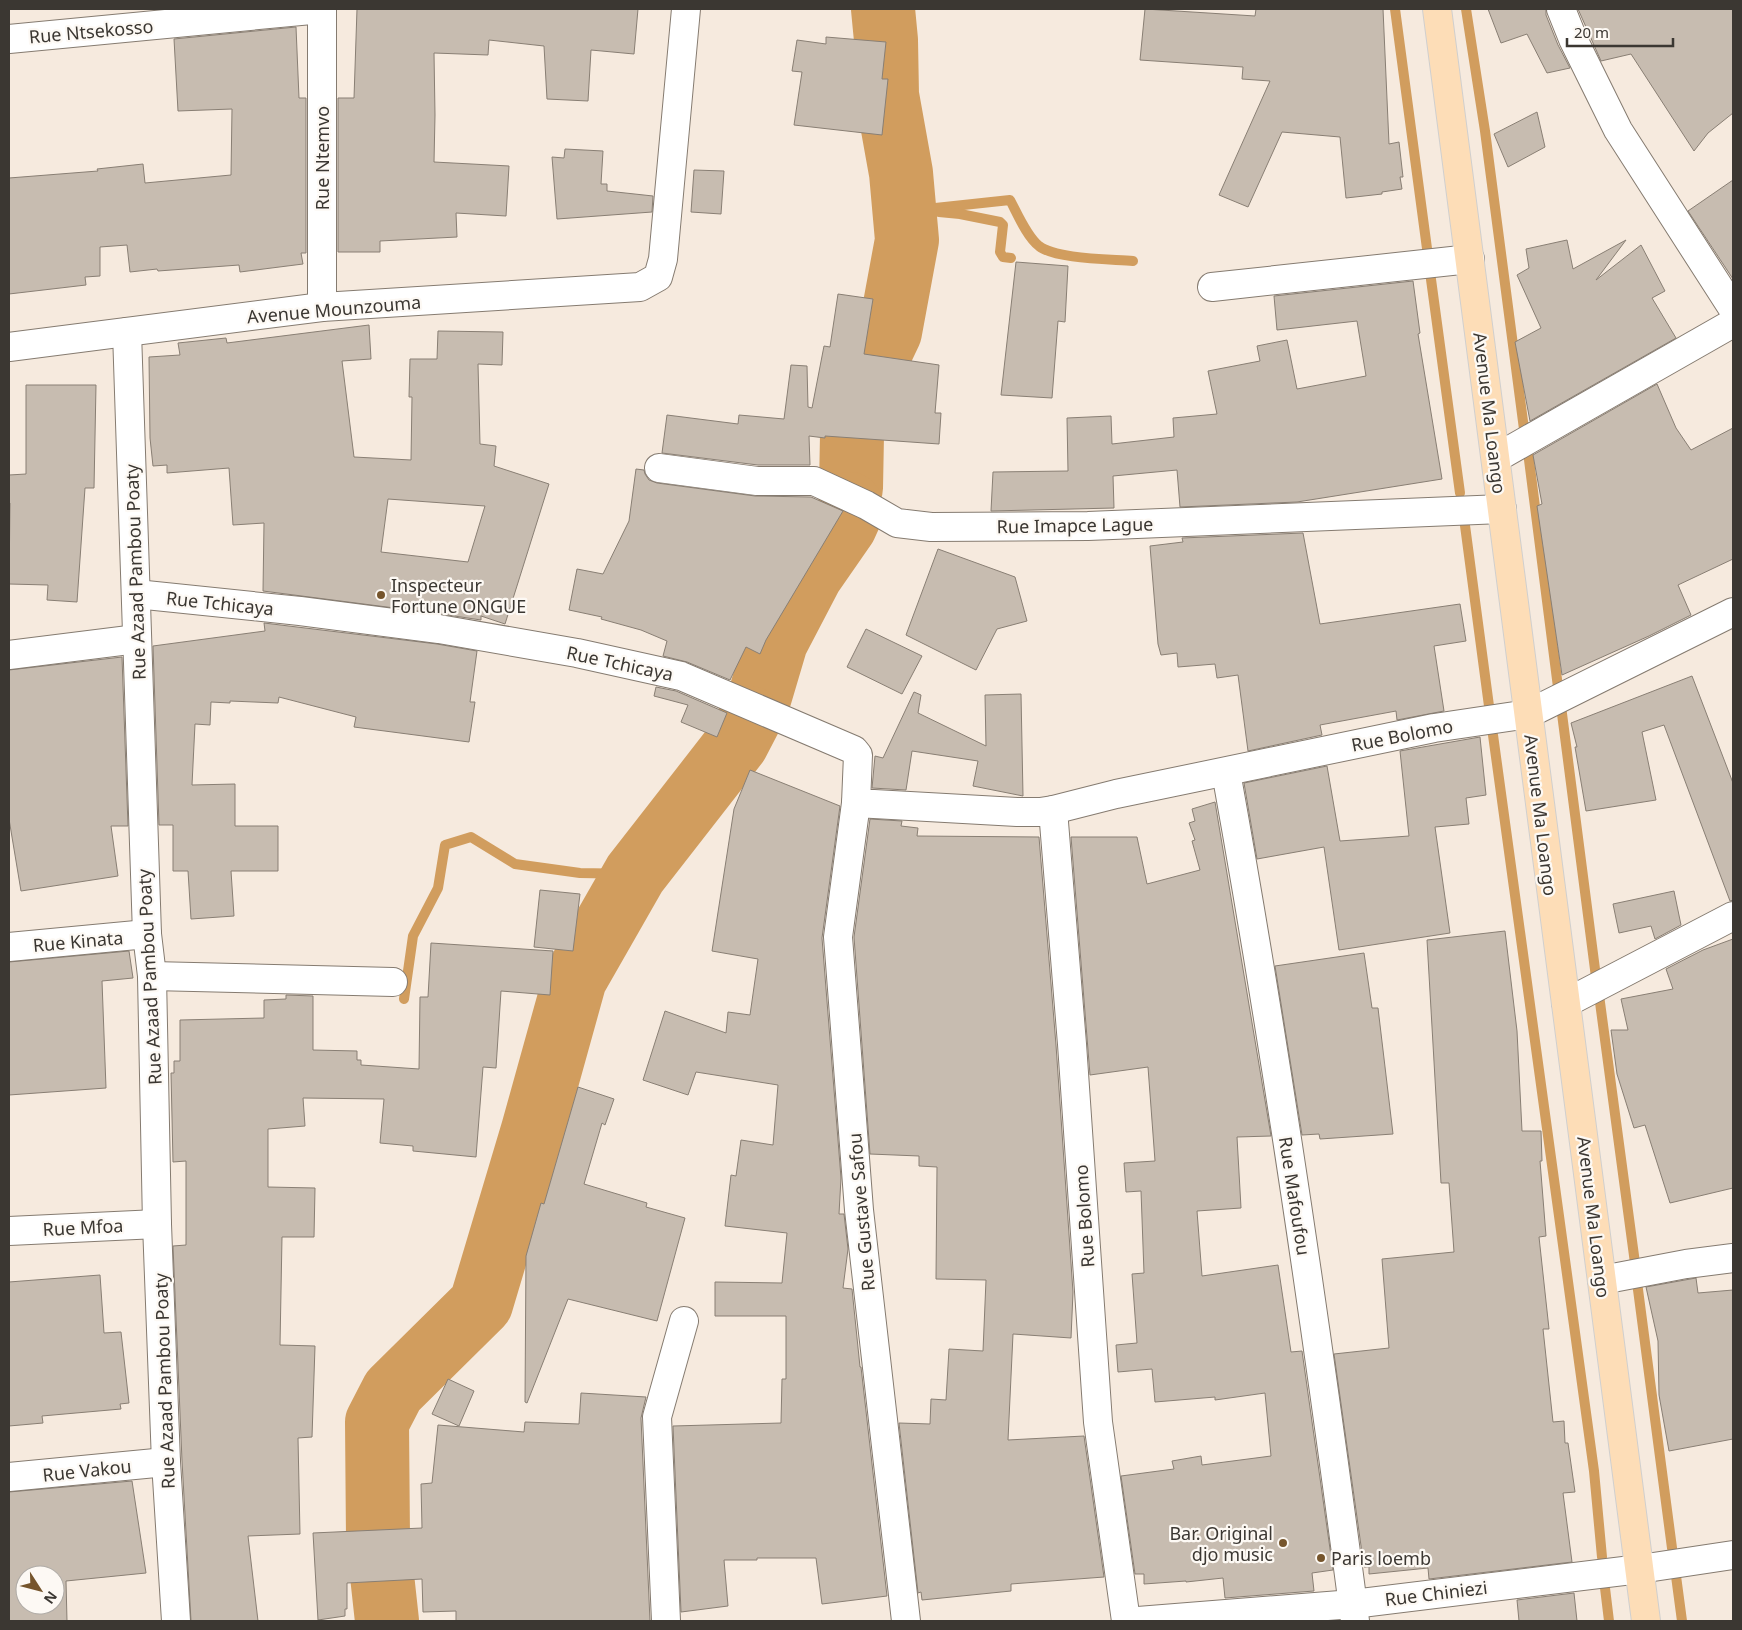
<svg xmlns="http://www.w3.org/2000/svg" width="1742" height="1630" font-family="'Noto Sans',sans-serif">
  <rect width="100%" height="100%" fill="#f6eade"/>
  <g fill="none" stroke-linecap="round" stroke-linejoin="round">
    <g stroke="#d19d5e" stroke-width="10">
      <polyline points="1395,9 1428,256"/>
      <polyline points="1466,9 1485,131 1524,429"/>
      <path d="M926 209 1010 200C1017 213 1027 237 1039 246 1055 259 1110 259 1133 261"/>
      <polyline points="939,212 960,214 1000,222 1003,225 1000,252 1003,257 1011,258"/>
      <polyline points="1430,272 1460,493"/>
      <polyline points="1528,452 1558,687"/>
      <polyline points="1464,518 1489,706"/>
      <polyline points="1561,706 1596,977"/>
      <polyline points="1493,735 1594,1471 1602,1557"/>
      <polyline points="1599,995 1635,1263"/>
      <polyline points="404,999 413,936 438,888 445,845 471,837 515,864 580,873 635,874"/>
      <polyline points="1637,1282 1672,1548"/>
      <polyline points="1676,1576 1682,1621"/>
      <polyline points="1605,1588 1609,1621"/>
    </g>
    <g stroke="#d19d5e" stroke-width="64">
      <polyline points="851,488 852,435 871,372 890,332 907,240 901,173 887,95 886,40 883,9"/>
      <polyline points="760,696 776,642 811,575 845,526 850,515 850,504"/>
      <polyline points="387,1621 378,1539 377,1422 393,1391 481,1304 533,1130 575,979 635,874 737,743 750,718"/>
    </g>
  </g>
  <g fill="#c7bcb0" stroke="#897f74" fill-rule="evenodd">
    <polygon points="357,9 638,9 634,54 591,50 588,101 547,99 544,46 489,40 488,55 434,53 435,115 434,162 509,166 506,216 456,213 457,237 380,241 380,252 338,252 338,98 354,98"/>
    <polygon points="1145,9 1255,16 1256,9 1383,9 1389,144 1399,142 1403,177 1400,177 1402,189 1382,192 1382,194 1346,198 1340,137 1282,132 1248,207 1219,195 1270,81 1242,79 1243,67 1140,60"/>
    <polygon points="1488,9 1546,9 1546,15 1558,45 1570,68 1547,73 1527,34 1501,43"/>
    <polygon points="1578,9 1733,9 1733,113 1708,133 1694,151 1631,54 1601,61"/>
    <polygon points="296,27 299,98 306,98 306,253 301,253 303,264 240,272 239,265 158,271 157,269 130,272 127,245 100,247 100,276 85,277 86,285 9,294 9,178 98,171 97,169 143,164 145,183 231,175 232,109 178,111 174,39"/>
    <polygon points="826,37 886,42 882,79 888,79 882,135 794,125 802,72 792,71 797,40 826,44"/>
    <polygon points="1537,112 1545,147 1508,167 1494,134"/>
    <polygon points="565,149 603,151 601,184 607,184 607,191 653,196 652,212 557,219 552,157 564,158"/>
    <polygon points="694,170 724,171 721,214 691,212"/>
    <polygon points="1733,180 1733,279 1688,211"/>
    <polygon points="1567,240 1573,269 1626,240 1596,280 1641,245 1665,291 1652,298 1676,338 1530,421 1515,342 1541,328 1517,275 1529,268 1526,249"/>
    <polygon points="1016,262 1068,266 1065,322 1058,321 1052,398 1001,395"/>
    <polygon points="1413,281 1420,333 1418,334 1442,479 1297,502 1180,507 1177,470 1113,476 1114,508 991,511 993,472 1068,471 1067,418 1111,416 1112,444 1174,437 1173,418 1217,414 1208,371 1260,361 1257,346 1287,340 1297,389 1366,376 1357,321 1277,330 1274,296"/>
    <polygon points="838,294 873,299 864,354 939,365 935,413 941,413 939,444 825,436 825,438 809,436 810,465 758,465 662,453 667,415 738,424 739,415 784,419 791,365 807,366 808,407 812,408 824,346 830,347"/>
    <path d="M369 325 371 359 342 361 354 457 411 460 412 397H409L410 359H437L438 331 503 332 502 365 478 364 480 444 496 446 494 466 549 484 505 624 481 616V620L441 614 263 591 264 523 233 525 229 468 167 473V465L153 466 150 438 149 357 180 355 178 343 226 338 227 343ZM388 499 485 506 468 562 381 552Z"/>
    <polygon points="1657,384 1676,428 1691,450 1733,428 1733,559 1678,585 1691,615 1649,636 1562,675 1537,506 1542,504 1533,455"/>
    <polygon points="26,385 96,385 94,488 85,488 77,602 47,600 48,585 9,584 10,503 9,503 9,475 26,474"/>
    <polygon points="636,469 644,470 645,474 649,480 657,483 755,496 811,497 843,511 766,640 760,654 746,647 730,680 687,662 663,656 667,641 641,630 601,619 602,617 569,610 577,569 603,574 629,521"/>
    <polygon points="1303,533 1320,624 1460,604 1466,641 1434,646 1444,711 1397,720 1396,711 1320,725 1322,735 1248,751 1238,675 1217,678 1215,664 1178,667 1177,653 1161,655 1158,644 1150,546 1183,542 1182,538"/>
    <polygon points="938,549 1015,577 1027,621 997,629 976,670 906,635"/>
    <polygon points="264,623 437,644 477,651 470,702 475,702 469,742 354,727 356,717 279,697 278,703 230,701 230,703 211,702 210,725 195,724 192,785 235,784 235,826 278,826 278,871 231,871 234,916 191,919 188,871 173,871 173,825 159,825 153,646 265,631"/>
    <polygon points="866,629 922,656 902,694 847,667"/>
    <polygon points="122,657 128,826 111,826 118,876 21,891 9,819 9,670"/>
    <polygon points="1692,676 1733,783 1733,900 1730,901 1664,725 1642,732 1656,800 1586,811 1575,747 1577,747 1571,723"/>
    <polygon points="656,687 676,691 727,713 717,737 681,722 688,705 654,696"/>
    <polygon points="914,692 921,695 918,713 986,746 985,695 1021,694 1023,796 973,786 978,761 912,751 906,790 872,788 875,756 883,758"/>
    <polygon points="1480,737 1486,795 1466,798 1469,824 1435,827 1450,933 1339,950 1324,847 1257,859 1244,783 1327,766 1340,841 1409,836 1400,751"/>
    <polygon points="750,770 840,806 822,938 841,1178 839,1214 844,1214 848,1249 843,1288 852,1289 860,1367 861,1367 887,1596 822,1604 816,1558 757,1558 757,1560 724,1560 728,1606 681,1612 673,1426 781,1423 782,1379 786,1379 786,1316 715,1316 715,1282 782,1283 787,1233 725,1226 731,1175 736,1176 741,1140 773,1145 778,1085 696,1072 688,1095 643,1080 665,1011 726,1033 728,1012 750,1015 758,959 712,951 734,809"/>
    <polygon points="1215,802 1271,1136 1237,1137 1241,1208 1197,1211 1202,1276 1278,1265 1291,1352 1302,1351 1333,1570 1312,1573 1314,1591 1225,1598 1223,1578 1186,1582 1186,1581 1144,1584 1144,1574 1135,1574 1121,1476 1174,1469 1172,1461 1201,1456 1202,1465 1271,1456 1265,1393 1215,1400 1215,1397 1155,1402 1152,1369 1118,1372 1116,1345 1137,1343 1132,1274 1144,1273 1141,1191 1126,1192 1124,1163 1155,1161 1148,1067 1090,1075 1071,837 1137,837 1147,884 1200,870 1192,841 1195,840 1189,823 1195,821 1192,809"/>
    <polygon points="870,819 902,821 901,826 918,828 917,836 1039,837 1056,1045 1073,1292 1071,1338 1013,1334 1008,1440 1084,1436 1104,1577 1011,1584 1011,1591 922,1600 921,1592 918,1593 899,1423 930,1424 931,1399 946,1400 949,1349 983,1351 986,1280 936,1279 937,1167 919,1166 919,1156 870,1154 854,937"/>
    <polygon points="540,890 580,894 573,951 534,947"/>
    <polygon points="1674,891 1681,925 1655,939 1651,926 1619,933 1613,904"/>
    <polygon points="1505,931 1517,1031 1522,1131 1541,1131 1542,1161 1540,1161 1546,1236 1539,1237 1549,1329 1543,1329 1553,1422 1564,1421 1565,1443 1568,1443 1575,1492 1563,1493 1572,1562 1429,1579 1428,1568 1369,1574 1369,1567 1364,1567 1334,1354 1389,1348 1382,1259 1454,1252 1449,1183 1441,1183 1427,940"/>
    <polygon points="1733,939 1733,1188 1670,1203 1645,1125 1634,1128 1617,1074 1611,1030 1628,1030 1621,999 1673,989 1666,969 1703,950"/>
    <polygon points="431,943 553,951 550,995 501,991 496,1068 483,1067 476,1157 413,1151 413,1146 380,1143 384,1099 303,1098 305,1126 268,1129 268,1187 315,1188 314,1237 282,1237 280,1345 315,1346 312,1437 298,1438 300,1534 248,1536 258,1621 191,1621 182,1461 173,1246 186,1245 186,1161 173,1162 171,1073 174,1073 174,1061 180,1061 180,1020 264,1018 264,1000 286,999 286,995 313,996 313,1050 357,1051 357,1060 361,1060 361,1065 419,1069 420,997 428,997"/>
    <polygon points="129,951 133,978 102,981 106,1088 9,1095 9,962"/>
    <polygon points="1364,953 1372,1008 1378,1008 1393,1134 1320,1139 1319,1134 1302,1135 1275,966"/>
    <polygon points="578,1087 614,1099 605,1125 602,1123 584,1184 647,1203 646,1207 685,1218 657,1321 568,1299 527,1403 525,1402 526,1256 541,1203 544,1204"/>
    <polygon points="100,1275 104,1333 121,1332 129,1403 120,1404 121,1409 42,1416 43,1423 9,1426 9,1282"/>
    <polygon points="1696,1278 1698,1293 1733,1290 1733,1439 1669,1451 1659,1395 1658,1341 1646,1287"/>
    <polygon points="448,1379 474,1391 459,1426 432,1414"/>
    <polygon points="581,1393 646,1397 641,1418 650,1621 456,1621 456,1611 423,1612 422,1579 347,1583 347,1609 345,1609 345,1616 318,1620 313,1533 422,1528 421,1484 432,1483 438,1425 524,1432 525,1422 579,1424"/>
    <path d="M132 1481 146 1573 66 1581 67 1621H9V1492ZM25 1575H55V1605H25Z"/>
    <polygon points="1574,1593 1577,1621 1519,1621 1517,1600"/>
  </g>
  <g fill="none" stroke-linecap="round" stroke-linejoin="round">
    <defs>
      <g id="minor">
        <polyline points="322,9 322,307"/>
        <polyline points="1561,9 1573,39 1618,130 1733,309"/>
        <polyline points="9,39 322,9"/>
        <polyline points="1212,287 1470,259"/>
        <polyline points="127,332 147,934 152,976 157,1224 166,1462 176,1621"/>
        <polyline points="9,347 322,307 640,287 658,277 663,259 686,9"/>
        <polyline points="1496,458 1733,323"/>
        <polyline points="659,468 757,481 814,481 866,505 897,523 931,527 1088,526 1502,509"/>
        <polyline points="136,594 300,611 439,629 577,653 681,676 854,750 858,755 856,803 1017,812 1040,812 1053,810 1072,1044 1098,1422 1126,1621"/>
        <polyline points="9,655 137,639"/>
        <path d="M1226 772C1277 1054 1318 1337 1355 1621"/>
        <polyline points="856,803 838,937 859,1210 906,1621"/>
        <polyline points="1053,810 1116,794 1434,728 1528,714 1733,612"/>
        <polyline points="9,947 147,934"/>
        <polyline points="152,976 393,982"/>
        <polyline points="1566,1003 1733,916"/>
        <polyline points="9,1231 157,1224"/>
        <polyline points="1602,1280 1686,1264 1733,1258"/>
        <polyline points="9,1477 166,1462"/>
        <polyline points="666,1621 657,1417 684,1321"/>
        <polyline points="1138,1621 1353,1604 1640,1569 1733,1555"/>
      </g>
      <polyline id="major" points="1437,9 1646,1621"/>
    </defs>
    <use href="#minor" stroke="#857b70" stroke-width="30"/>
    <use href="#major" stroke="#d0cfce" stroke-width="30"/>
    <use href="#minor" stroke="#fff" stroke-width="28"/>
    <use href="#major" stroke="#fdddb7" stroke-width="28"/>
  </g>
  <g fill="#76552c" stroke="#fdf9f4" stroke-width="2">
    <circle cx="381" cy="595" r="5"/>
    <circle cx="1283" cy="1543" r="5"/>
    <circle cx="1321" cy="1558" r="5"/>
  </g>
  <g text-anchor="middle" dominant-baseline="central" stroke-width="4.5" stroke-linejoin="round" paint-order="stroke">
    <g font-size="18" fill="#3b3732" stroke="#fdf9f4">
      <text transform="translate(91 31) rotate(-5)">Rue Ntsekosso</text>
      <text transform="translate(322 158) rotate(-90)">Rue Ntemvo</text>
      <text transform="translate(334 309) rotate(-5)">Avenue Mounzouma</text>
      <text transform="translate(1490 413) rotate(83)">Avenue Ma Loango</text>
      <text transform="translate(1075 525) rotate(-1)">Rue Imapce Lague</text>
      <text transform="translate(135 572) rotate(-92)">Rue Azaad Pambou Poaty</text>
      <text transform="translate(220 603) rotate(6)">Rue Tchicaya</text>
      <text transform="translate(620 663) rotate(12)">Rue Tchicaya</text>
      <text transform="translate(1402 735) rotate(-11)">Rue Bolomo</text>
      <text transform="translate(1541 815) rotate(83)">Avenue Ma Loango</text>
      <text transform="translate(78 941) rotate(-5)">Rue Kinata</text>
      <text transform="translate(149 977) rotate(-93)">Rue Azaad Pambou Poaty</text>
      <text transform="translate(1295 1196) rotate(81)">Rue Mafoufou</text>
      <text transform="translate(861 1212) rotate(-95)">Rue Gustave Safou</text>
      <text transform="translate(1084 1216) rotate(-94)">Rue Bolomo</text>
      <text transform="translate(1594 1217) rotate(83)">Avenue Ma Loango</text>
      <text transform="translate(83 1227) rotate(-3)">Rue Mfoa</text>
      <text transform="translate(164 1381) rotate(-92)">Rue Azaad Pambou Poaty</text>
      <text transform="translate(87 1470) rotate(-6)">Rue Vakou</text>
      <text transform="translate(1436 1593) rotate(-7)">Rue Chiniezi</text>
    </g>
    <g font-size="18" fill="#3b3732" stroke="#fdf9f4" text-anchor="start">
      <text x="391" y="585">Inspecteur<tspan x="391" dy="21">Fortune ONGUE</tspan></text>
      <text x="1273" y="1533" text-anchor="end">Bar. Original<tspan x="1273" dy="21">djo music</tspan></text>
      <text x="1331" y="1558">Paris loemb</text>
    </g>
  </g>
  <rect width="1742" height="1630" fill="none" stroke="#3b3732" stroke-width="20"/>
  <g transform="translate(40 1590) rotate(126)"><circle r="24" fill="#fdf9f4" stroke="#afaba6"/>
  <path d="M0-4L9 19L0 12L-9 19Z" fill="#76552c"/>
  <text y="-8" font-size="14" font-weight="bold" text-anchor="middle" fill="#3b3732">N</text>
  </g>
  <path d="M1567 38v8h106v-8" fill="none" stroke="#3b3732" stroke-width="2.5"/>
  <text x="1574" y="38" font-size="15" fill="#3b3732" stroke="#fdf9f4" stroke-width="4" paint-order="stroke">20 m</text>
</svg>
